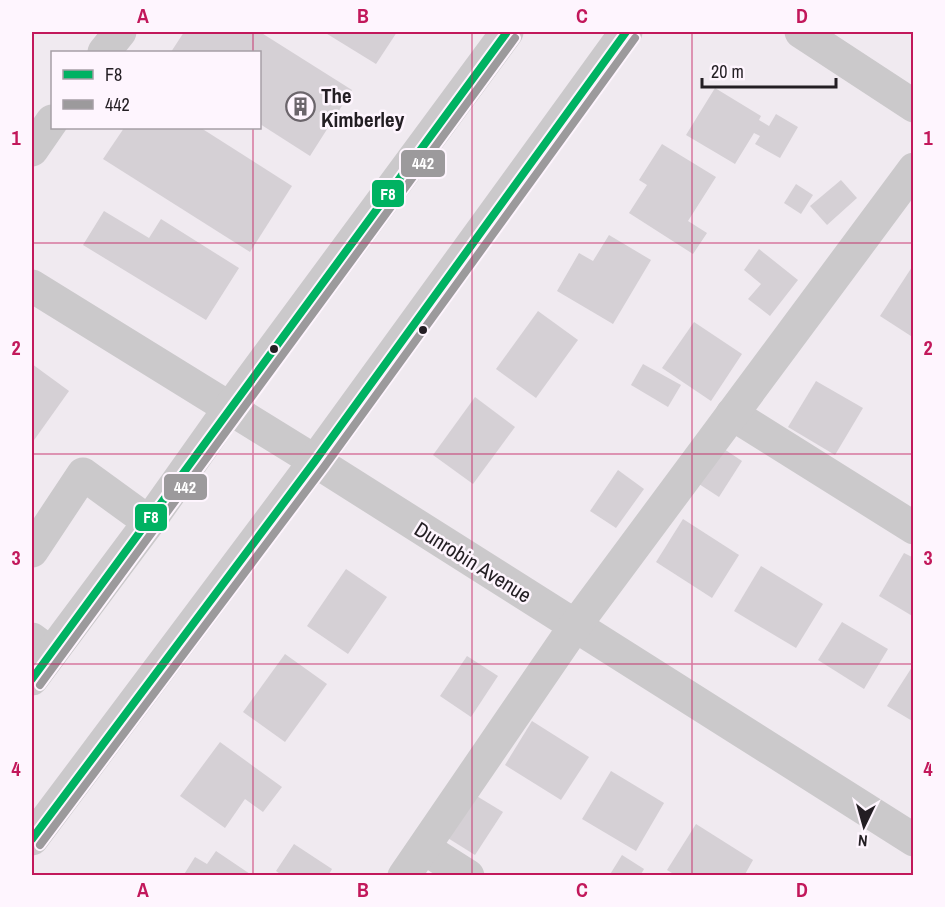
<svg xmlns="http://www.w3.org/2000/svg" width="945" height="907" font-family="'Archivo Narrow',sans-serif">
  <rect width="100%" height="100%" fill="#f0eaf0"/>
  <g fill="#d5d0d5">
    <polygon points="184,32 260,32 352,90 310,156 260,124 260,52 171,52"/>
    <polygon points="324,32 397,32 376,64"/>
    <polygon points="715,88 761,116 759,120 769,126 776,114 798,127 780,158 755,144 760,136 754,133 735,164 686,135"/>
    <polygon points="124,128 201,128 292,186 250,252 103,159"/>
    <polygon points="662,144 716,177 688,221 707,233 693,254 629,213 647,185 639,180"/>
    <polygon points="841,180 857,198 827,225 810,206"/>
    <polygon points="796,184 813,195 801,214 784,203"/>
    <polygon points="104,211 149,238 161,219 239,268 206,320 83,245"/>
    <polygon points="609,235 651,260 613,324 557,291 579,253 593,261"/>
    <polygon points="759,249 798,280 770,316 748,299 761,284 744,270"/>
    <polygon points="914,264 914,338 880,316"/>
    <polygon points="538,311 578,340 536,398 496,369"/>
    <polygon points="694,322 742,354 711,401 662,368"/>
    <polygon points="32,364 69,391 32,443"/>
    <polygon points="643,364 681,385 668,407 631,385"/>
    <polygon points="816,381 863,408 835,455 788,427"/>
    <polygon points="475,397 515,427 473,484 433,455"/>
    <polygon points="721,447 742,461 719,497 699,484"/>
    <polygon points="618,470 644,489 616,528 590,511"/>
    <polygon points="683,519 739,555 712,598 656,562"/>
    <polygon points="904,553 914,558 914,617 879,596"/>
    <polygon points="761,566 823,604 796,648 734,611"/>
    <polygon points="346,569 387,597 348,654 307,626"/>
    <polygon points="842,622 888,649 864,689 818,660"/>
    <polygon points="285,654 327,684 285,742 243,712"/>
    <polygon points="467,656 498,676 471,717 440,696"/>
    <polygon points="914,664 914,722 887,706"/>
    <polygon points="532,721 589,757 561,800 505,765"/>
    <polygon points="220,742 282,787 263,812 245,799 225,828 180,796"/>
    <polygon points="611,771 664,803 636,851 582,819"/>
    <polygon points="470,792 503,812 475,855 443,835"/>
    <polygon points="696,824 753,860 744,876 677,876 667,870"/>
    <polygon points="294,844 332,869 328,876 283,876 276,871"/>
    <polygon points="216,851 253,876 183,876 195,857 207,864"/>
    <polygon points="622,855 644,869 640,876 609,876"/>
  </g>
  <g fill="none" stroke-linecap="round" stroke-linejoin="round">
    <g stroke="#cbc9cb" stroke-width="33">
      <polyline points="801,32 914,106"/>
      <polyline points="104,52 120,32"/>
      <polyline points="32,150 52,121"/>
      <polyline points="32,286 315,461 914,840"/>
      <polyline points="732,414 914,528"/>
      <polyline points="32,551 83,474 149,522"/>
      <polyline points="32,639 51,653"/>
      <polyline points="424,848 468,876"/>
      <polyline points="404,876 575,626 914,169"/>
    </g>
    <g stroke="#cbc9cb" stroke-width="33">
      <polyline points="32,679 149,522 229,409 507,32"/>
      <polyline points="32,839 315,461 626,32"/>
    </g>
    <defs>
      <g id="bus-1">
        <polyline points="32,679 507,32"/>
        <polyline points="32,839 315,461 626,32"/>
      </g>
      <g id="bus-2">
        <polyline points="40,685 515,38"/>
        <polyline points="40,845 324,467 635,38"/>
      </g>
    </defs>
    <use href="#bus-1" stroke="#fef5fe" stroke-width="12"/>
    <use href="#bus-2" stroke="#fef5fe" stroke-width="12"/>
    <use href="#bus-1" stroke="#00b262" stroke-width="8"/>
    <use href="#bus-2" stroke="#9c9a9c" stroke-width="8"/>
  </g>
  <path fill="none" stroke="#c2185b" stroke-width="1.5" stroke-opacity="0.55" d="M253 32V52M472 32V876M692 32V876M253 128V876M32 243H914M32 454H914M32 664H914"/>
  <defs>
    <symbol id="building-ring" viewBox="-11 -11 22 22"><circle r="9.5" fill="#fef5fe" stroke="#6b656b" stroke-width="1.5"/><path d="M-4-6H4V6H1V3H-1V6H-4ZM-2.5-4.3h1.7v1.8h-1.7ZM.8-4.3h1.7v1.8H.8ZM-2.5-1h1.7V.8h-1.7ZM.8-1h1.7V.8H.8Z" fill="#6b656b"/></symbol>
  </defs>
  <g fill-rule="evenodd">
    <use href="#building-ring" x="284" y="90" width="33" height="33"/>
  </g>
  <g fill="#231e23" stroke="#fef5fe" stroke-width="2">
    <circle cx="423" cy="330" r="5"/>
    <circle cx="274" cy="349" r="5"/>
  </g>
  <g text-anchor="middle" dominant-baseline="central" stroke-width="5" stroke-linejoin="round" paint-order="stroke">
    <g font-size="21" font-weight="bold" fill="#231e23" stroke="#fef5fe" text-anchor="start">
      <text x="321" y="95">The<tspan x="321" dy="24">Kimberley</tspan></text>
    </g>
    <g font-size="21" fill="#231e23" stroke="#fef5fe">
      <text transform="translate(473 562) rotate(32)">Dunrobin Avenue</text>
    </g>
  </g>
  <g stroke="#fef5fe" stroke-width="2">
    <rect x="400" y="149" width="46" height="29" rx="6" fill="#9c9a9c"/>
    <rect x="371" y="179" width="34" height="29" rx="6" fill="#00b262"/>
    <rect x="163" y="473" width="45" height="28" rx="6" fill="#9c9a9c"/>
    <rect x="134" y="503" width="34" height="29" rx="6" fill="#00b262"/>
  </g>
  <g font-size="16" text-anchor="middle" font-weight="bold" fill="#fff">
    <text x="423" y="169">442</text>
    <text x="388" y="200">F8</text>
    <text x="185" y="493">442</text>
    <text x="151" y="523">F8</text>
  </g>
  <rect width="945" height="907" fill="none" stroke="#fef5fe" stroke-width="66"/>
  <rect x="51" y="51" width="210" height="78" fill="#fef5fe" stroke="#a69fa6" stroke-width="1.5"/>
  <rect x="63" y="70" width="30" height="9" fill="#00b262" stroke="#a69fa6" stroke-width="1.5"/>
  <text x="105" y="81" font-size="18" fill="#231e23">F8</text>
  <rect x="63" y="100" width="30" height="9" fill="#9c9a9c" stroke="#a69fa6" stroke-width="1.5"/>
  <text x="105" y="111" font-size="18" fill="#231e23">442</text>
  <g transform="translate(864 826) rotate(185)" stroke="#fef5fe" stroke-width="4.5" paint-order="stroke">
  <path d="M0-4.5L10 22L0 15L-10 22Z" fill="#231e23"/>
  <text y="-9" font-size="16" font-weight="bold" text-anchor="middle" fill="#231e23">N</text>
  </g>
  <path d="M702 78v9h134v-9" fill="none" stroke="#231e23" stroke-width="3"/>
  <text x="711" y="78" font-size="18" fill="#231e23" stroke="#fef5fe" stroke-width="4.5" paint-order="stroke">20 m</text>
  <rect x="33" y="33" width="879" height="841" fill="none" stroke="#c2185b" stroke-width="2"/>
  <g font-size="20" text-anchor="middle" font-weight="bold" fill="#c2185b">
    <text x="143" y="23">A</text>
    <text x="363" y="23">B</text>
    <text x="582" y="23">C</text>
    <text x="802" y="23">D</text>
    <text x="16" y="145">1</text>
    <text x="928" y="145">1</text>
    <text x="16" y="355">2</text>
    <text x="928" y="355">2</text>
    <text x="16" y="565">3</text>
    <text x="928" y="565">3</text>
    <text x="16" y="776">4</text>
    <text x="928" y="776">4</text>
    <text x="143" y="897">A</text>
    <text x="363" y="897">B</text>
    <text x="582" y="897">C</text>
    <text x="802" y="897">D</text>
  </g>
</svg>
